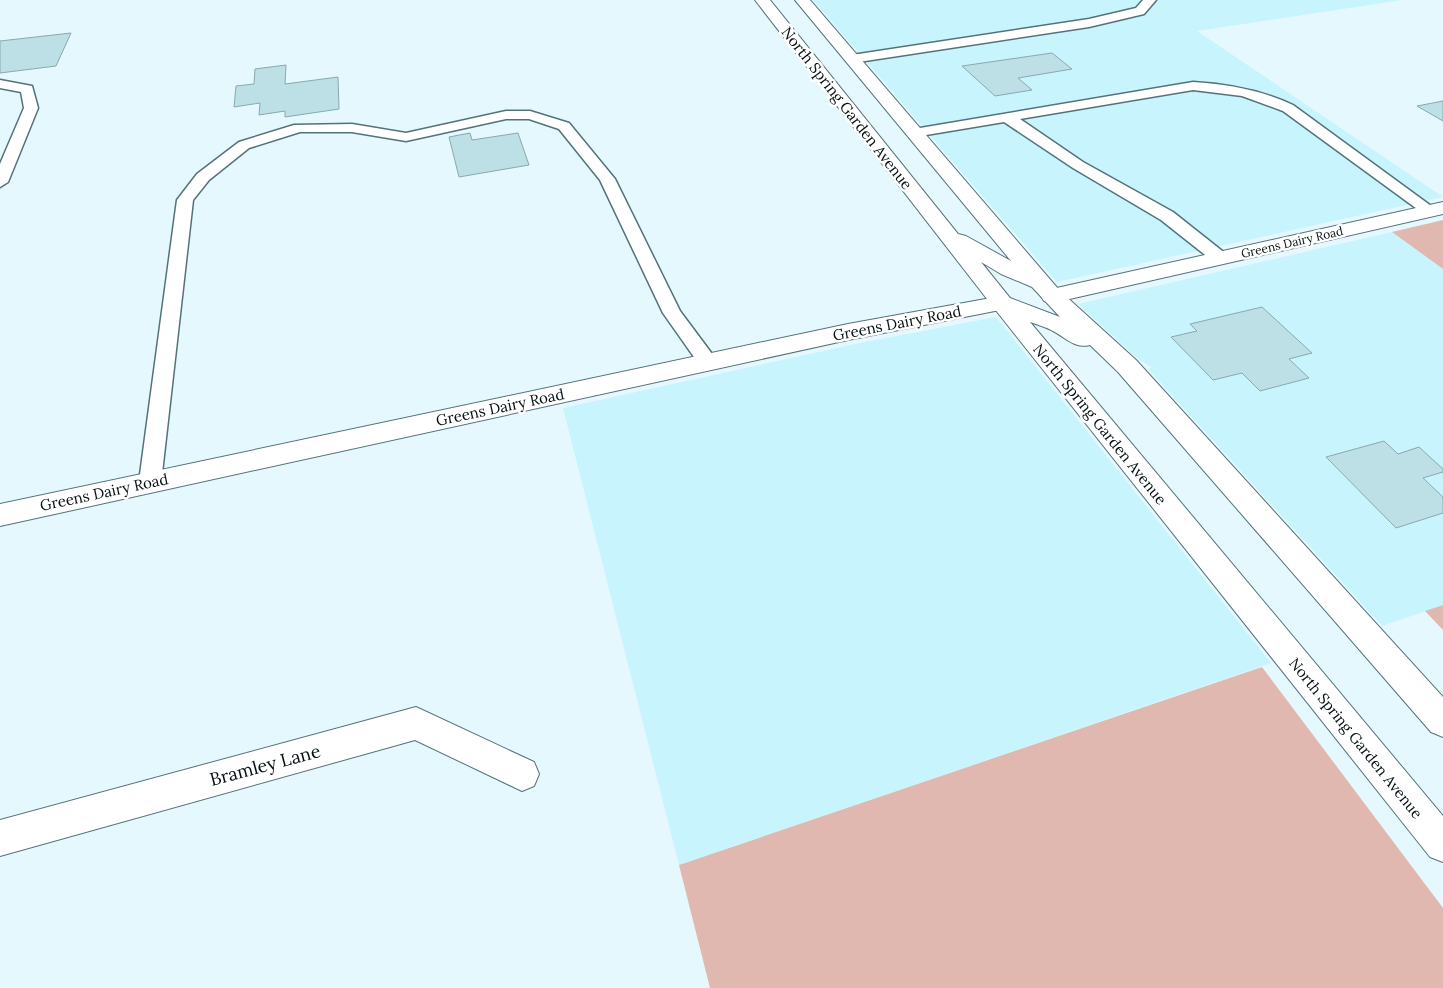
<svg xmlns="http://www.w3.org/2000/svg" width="1443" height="988" font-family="Lora,serif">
  <rect width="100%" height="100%" fill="#e4f8fd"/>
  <g fill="#c8f4fe">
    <polygon points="813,0 1402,0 1197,31 1443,197 1057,282"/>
    <polygon points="1392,232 1443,269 1443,605 1382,626 1149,370 1151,367 1137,358 1078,304"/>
    <polygon points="996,317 1271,663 679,865 563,408 855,344"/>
  </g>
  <g fill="#e1b8b0">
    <polygon points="1443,220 1443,269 1392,232"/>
    <polygon points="1443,605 1443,630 1425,611"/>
    <polygon points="1262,667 1443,908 1443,988 710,988 679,865"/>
  </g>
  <g fill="#bddfe6" stroke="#88a9af">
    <polygon points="71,33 56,66 0,73 0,41"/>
    <polygon points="1052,53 1072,69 1018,78 1032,90 995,96 962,66"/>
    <polygon points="286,65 285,84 338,77 339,109 285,117 285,111 259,115 260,103 234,107 236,86 254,84 255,69"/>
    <polygon points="1443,101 1443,121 1417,106"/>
    <polygon points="470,133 472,140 518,133 529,165 459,177 449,137"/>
    <polygon points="1262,307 1312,353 1289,359 1309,378 1260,391 1242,373 1213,380 1171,337 1197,331 1190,324"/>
    <polygon points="1384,441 1398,454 1419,447 1443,469 1443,472 1423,478 1443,497 1443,513 1396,528 1326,457"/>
  </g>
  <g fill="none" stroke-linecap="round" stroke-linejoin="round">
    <defs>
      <g id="lane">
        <polygon points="1143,0 1156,0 1144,14 1089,27 852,63 845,59 852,55 1089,19 1136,8"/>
        <polygon points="0,80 32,86 38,108 8,182 0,187 0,164 24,108 21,92 0,88"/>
        <path d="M1193 82C1228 84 1261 90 1293 105L1438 211 1436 214H1424L1283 111 1242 96 1193 90 1020 119 1083 162 1173 212 1226 254 1229 258 1226 262H1214L1161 220 1073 168 1004 122 914 137 907 133 914 129Z"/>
        <polygon points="506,111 530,111 569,123 615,179 680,311 718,362 715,367 708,369 701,367 663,313 600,180 559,129 529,119 506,119 406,141 352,132 300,132 249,148 209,180 193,200 161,482 158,488 150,491 142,488 139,482 177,200 197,174 239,142 294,125 352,124 406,133"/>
      </g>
      <g id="street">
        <polygon points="1443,202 1443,214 1052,303 1044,301 1041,296 1044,291 1052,289"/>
        <polygon points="1002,296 1010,298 1013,303 1010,308 848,340 0,526 0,504 848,324"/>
        <polygon points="416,707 534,762 539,774 534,786 522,791 415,740 0,856 0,820"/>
      </g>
      <path id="highway" d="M755 0H770L958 234 966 236 1011 261 795 0H810L1060 291 1136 360 1443 697V737L1431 732 1118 372 1090 345C1075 349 1066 338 1053 331 1046 327 1038 325 1030 322L1443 816V862L1430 857 994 308ZM981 262 1001 274 1032 287 1060 317 1010 298Z"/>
    </defs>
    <use href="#lane" stroke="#547379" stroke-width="3"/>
    <use href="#street" stroke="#547379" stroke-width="2"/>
    <use href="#highway" stroke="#547379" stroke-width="2"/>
    <use href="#lane" fill="#fff" fill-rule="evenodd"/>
    <use href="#street" fill="#fff" fill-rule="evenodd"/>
    <use href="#highway" fill="#fff" fill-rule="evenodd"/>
  </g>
  <g text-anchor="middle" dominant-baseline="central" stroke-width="5" stroke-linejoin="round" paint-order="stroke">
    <g font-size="12" fill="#040f11" stroke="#fff">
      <text transform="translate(1292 242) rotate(-13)">Greens Dairy Road</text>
    </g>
    <g font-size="15" fill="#040f11" stroke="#fff">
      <text transform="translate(847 108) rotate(52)">North Spring Garden Avenue</text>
      <text transform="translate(897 323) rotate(-11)">Greens Dairy Road</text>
      <text transform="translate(500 407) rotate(-12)">Greens Dairy Road</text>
      <text transform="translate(1100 424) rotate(51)">North Spring Garden Avenue</text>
      <text transform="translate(104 492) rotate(-12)">Greens Dairy Road</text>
      <text transform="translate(1356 738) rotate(51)">North Spring Garden Avenue</text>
    </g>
    <g font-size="18" fill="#040f11" stroke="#fff">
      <text transform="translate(265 765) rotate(-15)">Bramley Lane</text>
    </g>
  </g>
</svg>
